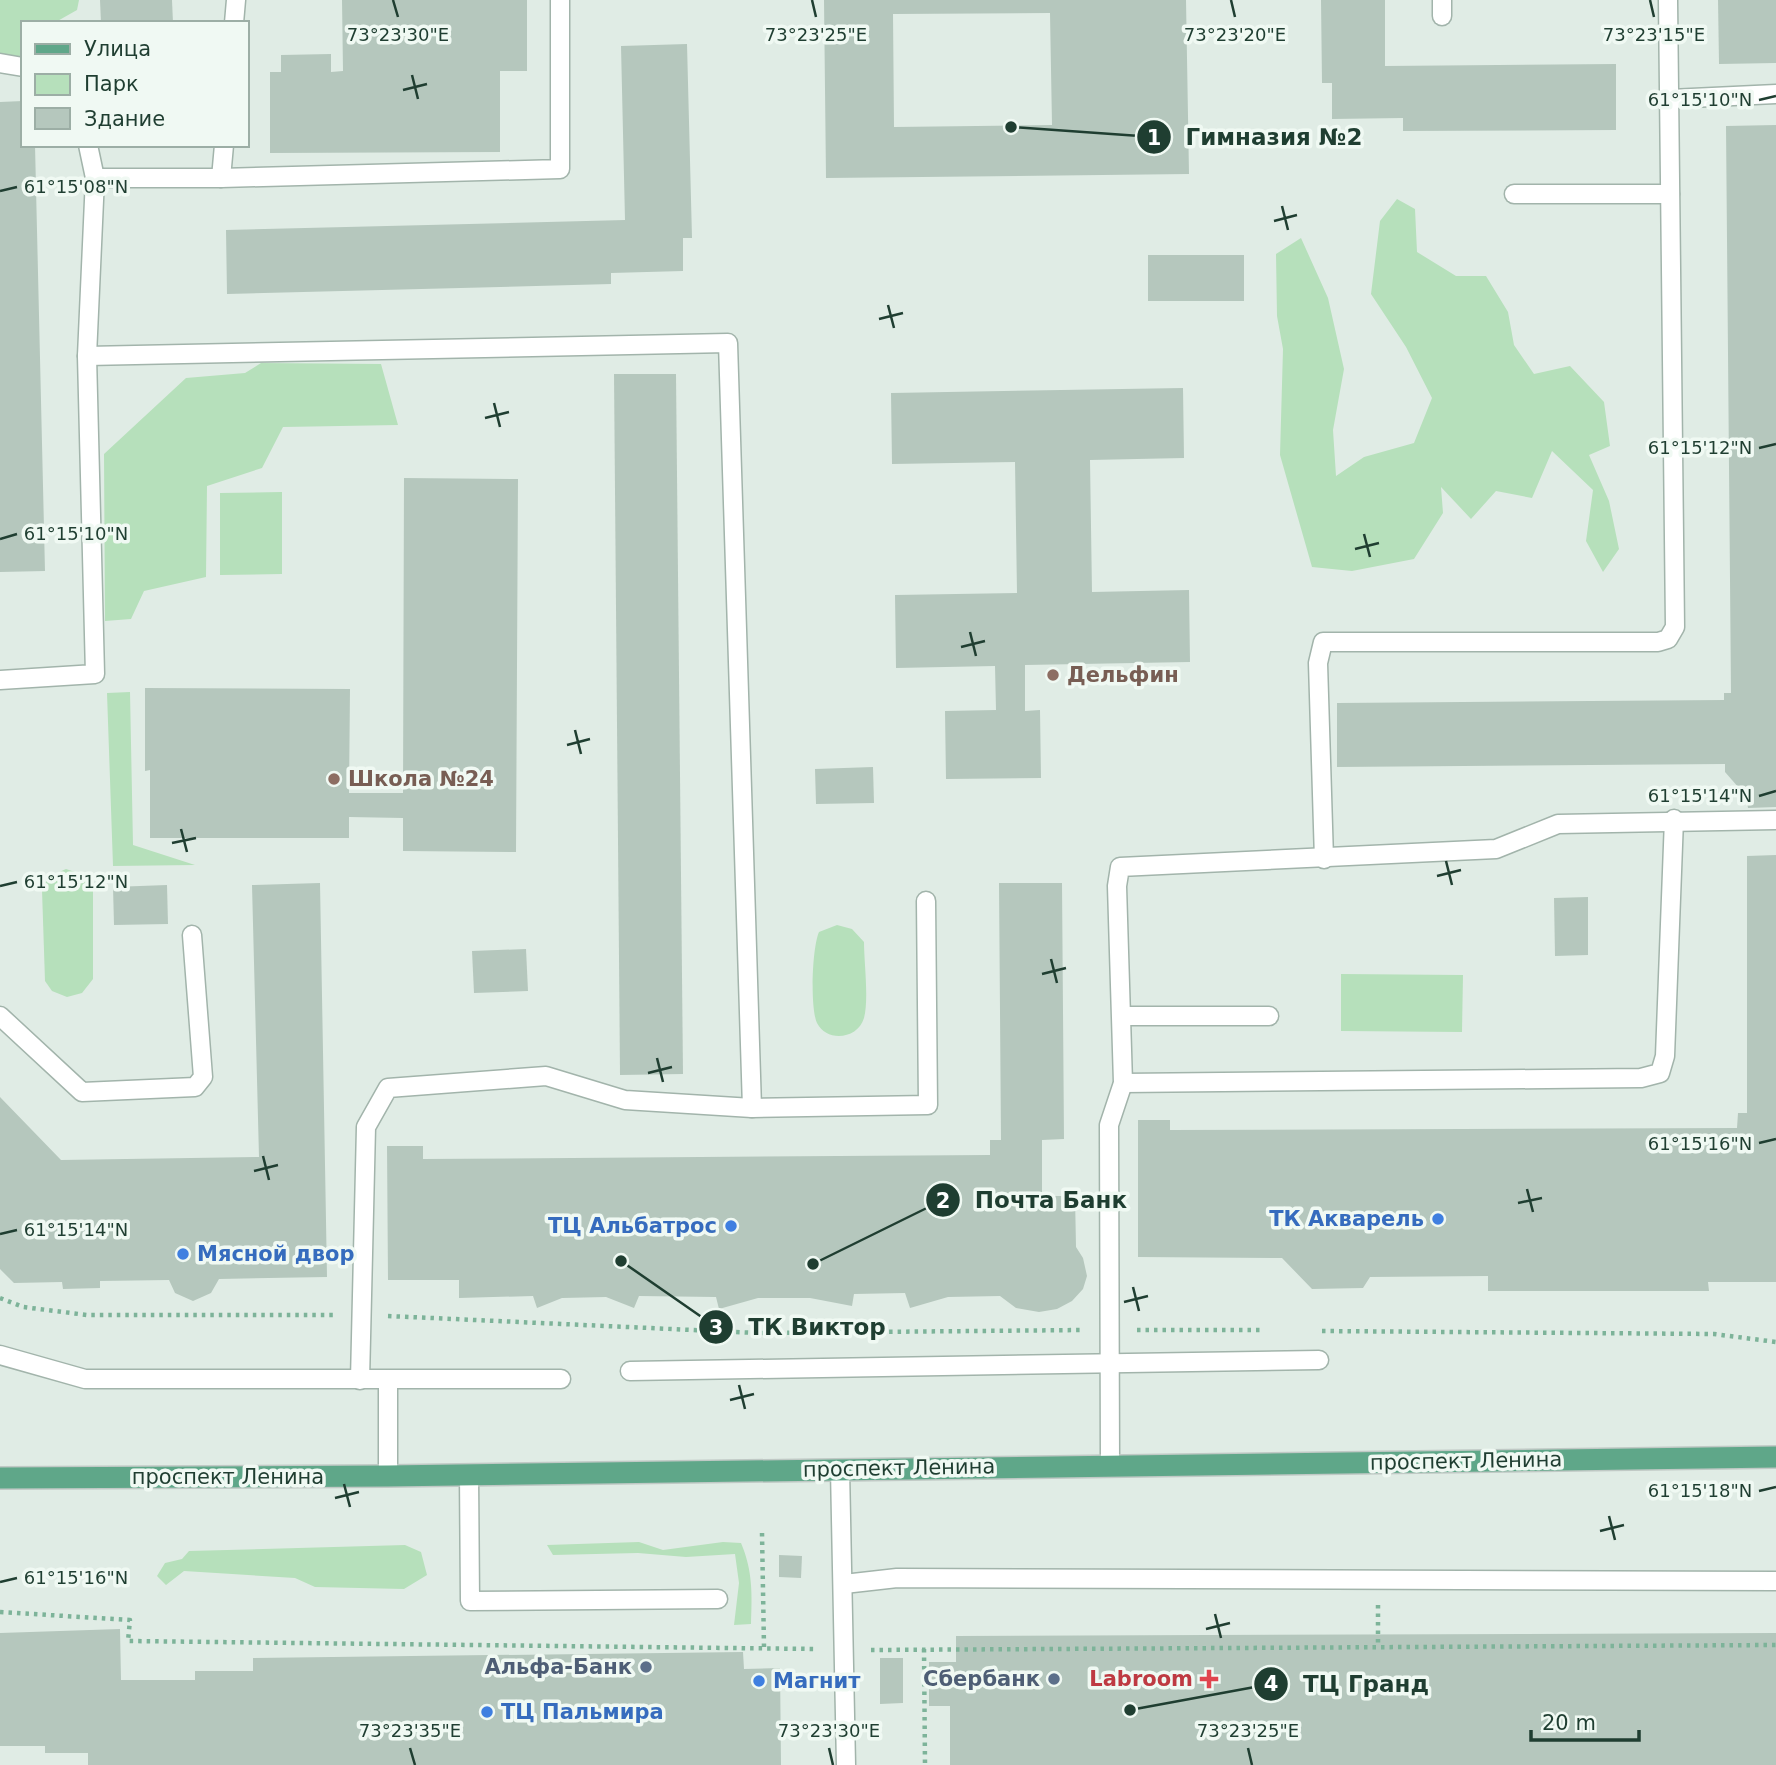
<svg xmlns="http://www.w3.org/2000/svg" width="1776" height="1765" font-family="'DejaVu Sans',sans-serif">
  <rect width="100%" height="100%" fill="#e0ece5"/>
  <g fill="#b6e0bb">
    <polygon points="0,0 79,0 77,10 54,23 23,23 23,55 0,62"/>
    <polygon points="1397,199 1415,209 1417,252 1456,276 1486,276 1508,312 1514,345 1534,374 1570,366 1604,402 1610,446 1589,455 1609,501 1619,549 1603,572 1586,541 1593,490 1552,451 1532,498 1496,491 1471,519 1441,487 1443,513 1414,559 1352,571 1312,567 1280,455 1283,349 1277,316 1276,254 1301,238 1328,298 1344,369 1333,430 1336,476 1364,457 1414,443 1432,398 1406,347 1371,294 1380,221"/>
    <polygon points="261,363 381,364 398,425 283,427 262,468 207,486 206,577 144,591 131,619 105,621 104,454 186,378 245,373"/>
    <polygon points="282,492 282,574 220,575 220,493"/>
    <polygon points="130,692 133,845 195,865 113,866 107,693"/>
    <polygon points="66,869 81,874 93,887 93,979 82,993 67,997 52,991 45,981 42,890 48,877"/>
    <path d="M837 925 852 929 864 942C864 963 869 999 864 1018 858 1039 827 1043 817 1023 810 1008 812 948 819 932Z"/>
    <polygon points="1341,974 1463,975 1462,1032 1341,1031"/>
    <path d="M639 1542 663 1550 723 1542 741 1543C753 1571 752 1595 751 1624L734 1625 739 1583 735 1554 686 1557 638 1553 553 1555 547 1545Z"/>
    <polygon points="405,1545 421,1552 427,1575 404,1589 315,1587 295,1578 184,1571 166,1585 157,1576 165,1563 182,1559 189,1551"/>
  </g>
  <g fill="#b5c7bd" fill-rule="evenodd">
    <polygon points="100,0 172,0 173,23 101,23"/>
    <polygon points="342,0 527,0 527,71 500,71 500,152 270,153 270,72 281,72 281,55 331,54 331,72 343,71"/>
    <path d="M824 0H1186L1189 174 826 178ZM1050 13 1052 125 894 127 893 14Z"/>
    <polygon points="1321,0 1385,0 1385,66 1616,64 1616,130 1403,131 1403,118 1332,119 1332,83 1322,83"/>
    <polygon points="1718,0 1776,0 1776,63 1719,64"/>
    <polygon points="687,44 692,238 683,238 683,271 611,273 611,284 227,294 226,230 625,220 621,46"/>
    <polygon points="23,101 23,145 35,145 45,571 0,572 0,102"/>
    <polygon points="1776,125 1776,807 1748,808 1746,796 1725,772 1725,764 1337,767 1337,703 1724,700 1724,693 1731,693 1726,126"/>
    <rect x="1148" y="255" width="96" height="46"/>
    <polygon points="614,374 676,374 683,1074 620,1075"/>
    <polygon points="1183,388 1184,458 1090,460 1092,592 1189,590 1190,662 1025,665 1025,711 1040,710 1041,778 946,779 945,711 996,710 995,666 896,668 895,595 1017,593 1015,462 892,464 891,393"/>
    <polygon points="404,478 518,479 516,852 403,851 403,818 349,817 349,838 150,838 150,770 145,771 145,688 350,689 349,793 403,793"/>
    <polygon points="873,767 874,803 816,804 815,769"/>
    <polygon points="1776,855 1776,1282 1708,1282 1709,1291 1488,1291 1488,1276 1370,1277 1363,1288 1312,1289 1282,1258 1138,1257 1138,1120 1170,1120 1170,1130 1737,1128 1738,1113 1747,1113 1747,856"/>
    <polygon points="320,883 327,1277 219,1279 211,1293 193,1301 175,1293 169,1280 100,1281 100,1288 63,1289 62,1282 14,1283 0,1269 0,1097 61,1160 259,1157 252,885"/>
    <polygon points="999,883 1062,883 1064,1139 1042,1140 1042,1196 1075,1196 1076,1247 1083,1258 1087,1276 1083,1289 1072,1301 1057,1309 1039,1312 1016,1308 1000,1296 948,1297 910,1308 905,1293 854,1294 852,1306 810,1298 758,1298 719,1309 716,1297 639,1296 634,1308 606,1297 562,1298 537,1308 533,1296 459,1298 459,1280 388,1280 387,1146 423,1146 423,1159 990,1155 990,1140 1001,1140"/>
    <polygon points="167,885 168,924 114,925 113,887"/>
    <polygon points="1588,897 1588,955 1555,956 1554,898"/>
    <polygon points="526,949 528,991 474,993 472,951"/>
    <polygon points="779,1555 802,1556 801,1578 779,1577"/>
    <polygon points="120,1629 121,1680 195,1680 195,1671 253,1671 253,1658 743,1652 744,1669 780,1668 781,1765 88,1765 88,1753 45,1753 45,1746 0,1746 0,1633"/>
    <polygon points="1776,1633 1776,1765 950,1765 950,1706 929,1706 929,1662 956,1662 956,1636"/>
    <polygon points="880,1658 903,1658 903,1703 880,1704"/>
  </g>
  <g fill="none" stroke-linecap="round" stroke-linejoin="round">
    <defs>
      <g id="lane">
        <polyline points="1442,0 1442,16"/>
        <polyline points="234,23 236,0"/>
        <polyline points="0,63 23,67"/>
        <polyline points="1670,99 1776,94"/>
        <polyline points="95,178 221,178 560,169 560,0"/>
        <polyline points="221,178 224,145"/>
        <polyline points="1514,194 1670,194"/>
        <polyline points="87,356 728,343 752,1108"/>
        <polyline points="0,680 95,674 87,356 95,178 88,145"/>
        <polyline points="1324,859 1318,663 1323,642 1658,642 1668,639 1675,627 1668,0"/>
        <polyline points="0,1016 82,1092 195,1087 203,1077 192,935"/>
        <polyline points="1122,1016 1269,1016"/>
        <polyline points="1123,1083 1641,1078 1660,1073 1665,1056 1674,819"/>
        <polyline points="0,1355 85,1379 561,1379"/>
        <polyline points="630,1371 1319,1360"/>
        <polyline points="360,1380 366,1127 388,1088 546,1076 625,1100 752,1108 928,1105 926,901"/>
        <polyline points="1110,1466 1109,1125 1123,1083 1117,886 1120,867 1496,849 1558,824 1776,820"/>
        <polyline points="840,1469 846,1765"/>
        <polyline points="469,1475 470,1601 718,1599"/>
        <polyline points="388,1476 388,1380"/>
        <polyline points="844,1584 897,1578 1776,1581"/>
      </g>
      <polyline id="primary" points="0,1478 388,1476 1776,1457"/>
    </defs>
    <use href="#lane" stroke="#a2b4ab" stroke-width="21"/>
    <use href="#primary" stroke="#c0c9c5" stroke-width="24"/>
    <g stroke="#7db399" stroke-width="4.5" stroke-dasharray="3.5 5" stroke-linecap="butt">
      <polyline points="0,1298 23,1307 87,1315 334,1315"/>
      <polyline points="388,1316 758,1333 1083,1330"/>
      <polyline points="1137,1330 1261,1330"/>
      <polyline points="1322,1331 1714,1334 1776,1342"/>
      <polyline points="762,1533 764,1647"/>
      <polyline points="1378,1605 1378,1647"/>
      <polyline points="0,1612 130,1620 128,1641 816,1649"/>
      <polyline points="924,1649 925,1765"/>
      <polyline points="871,1650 1776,1645"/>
    </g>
    <use href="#lane" stroke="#fff" stroke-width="18"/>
    <use href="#primary" stroke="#5fa789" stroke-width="21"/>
  </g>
  <path fill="none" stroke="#1f3e31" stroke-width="2.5" d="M393 0 398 17M812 0 816 17M1231 0 1235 17M1650 0 1654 17M412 75 418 99M403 90 427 84M1759 100 1776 96M0 191 17 187M1282 206 1288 230M1274 221 1297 215M888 305 894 328M879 319 903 313M494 403 500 427M485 418 509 412M1759 448 1776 444M1364 534 1370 557M0 539 17 534M1355 549 1379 543M970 632 976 656M961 647 985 641M575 730 581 754M567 745 590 739M1759 796 1776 791M181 829 187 852M172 843 196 838M1446 861 1452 885M1437 876 1461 870M0 886 17 882M1051 959 1057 983M1042 974 1066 968M657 1058 663 1082M648 1073 672 1067M1759 1143 1776 1139M263 1156 269 1180M254 1171 278 1165M1527 1189 1533 1212M1518 1203 1542 1198M0 1234 17 1230M1133 1287 1139 1311M1124 1302 1148 1296M739 1385 745 1409M730 1400 754 1394M344 1484 350 1507M1759 1491 1776 1487M335 1498 359 1492M1609 1516 1615 1540M1600 1531 1624 1525M0 1582 17 1578M1215 1614 1221 1638M1206 1629 1230 1623M410 1748 415 1765M829 1748 833 1765M1248 1748 1252 1765"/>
  <g fill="#8d6e63" stroke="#f0f9f3" stroke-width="2.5">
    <circle cx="1053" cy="675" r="7"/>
    <circle cx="334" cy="779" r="7"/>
  </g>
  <g fill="#3f7fe0" stroke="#f0f9f3" stroke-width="2.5">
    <circle cx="1438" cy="1219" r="7"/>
    <circle cx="731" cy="1226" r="7"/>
    <circle cx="183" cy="1254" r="7"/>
    <circle cx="759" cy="1681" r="7"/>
    <circle cx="487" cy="1712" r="7"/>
  </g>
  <g fill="#5c6f8a" stroke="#f0f9f3" stroke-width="2.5">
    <circle cx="646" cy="1667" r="7"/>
    <circle cx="1054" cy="1679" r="7"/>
  </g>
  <path fill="#e0444e" stroke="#f0f9f3" stroke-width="2.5" d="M1205.5 1668.5h7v7h7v7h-7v7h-7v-7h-7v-7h7z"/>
  <g text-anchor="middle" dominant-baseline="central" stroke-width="7" stroke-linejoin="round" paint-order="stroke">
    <g font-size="21" font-weight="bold" fill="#785e54" stroke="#f0f9f3" text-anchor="start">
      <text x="1067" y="675">Дельфин</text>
      <text x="348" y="779">Школа №24</text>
    </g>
    <g font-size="21" font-weight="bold" fill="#366cbe" stroke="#f0f9f3" text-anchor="start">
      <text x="1424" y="1219" text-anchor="end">ТК Акварель</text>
      <text x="717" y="1226" text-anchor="end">ТЦ Альбатрос</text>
      <text x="197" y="1254">Мясной двор</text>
      <text x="773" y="1681">Магнит</text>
      <text x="501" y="1712">ТЦ Пальмира</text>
    </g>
    <g font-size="21" fill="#1f3e31" stroke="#f0f9f3">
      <text transform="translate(1466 1461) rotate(-1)">проспект Ленина</text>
      <text transform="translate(899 1468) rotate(-1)">проспект Ленина</text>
      <text x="228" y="1477">проспект Ленина</text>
    </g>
    <g font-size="21" font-weight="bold" fill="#4e5e75" stroke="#f0f9f3" text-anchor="end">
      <text x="632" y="1667">Альфа-Банк</text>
      <text x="1040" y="1679">Сбербанк</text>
    </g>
    <g font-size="21" font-weight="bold" fill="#be3a42" stroke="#f0f9f3" text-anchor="end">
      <text x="1193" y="1679">Labroom</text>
    </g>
  </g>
  <g font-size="18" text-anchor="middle" fill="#1f3e31" stroke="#f0f9f3" stroke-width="7" stroke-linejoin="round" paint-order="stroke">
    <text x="398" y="41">73°23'30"E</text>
    <text x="816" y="41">73°23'25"E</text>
    <text x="1235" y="41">73°23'20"E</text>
    <text x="1654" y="41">73°23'15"E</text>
    <text x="1700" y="106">61°15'10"N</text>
    <text x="76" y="193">61°15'08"N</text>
    <text x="1700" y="454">61°15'12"N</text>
    <text x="76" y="540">61°15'10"N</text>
    <text x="1700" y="802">61°15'14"N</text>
    <text x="76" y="888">61°15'12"N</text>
    <text x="1700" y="1150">61°15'16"N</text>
    <text x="76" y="1236">61°15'14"N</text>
    <text x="1700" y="1497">61°15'18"N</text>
    <text x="76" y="1584">61°15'16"N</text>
    <text x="410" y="1737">73°23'35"E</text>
    <text x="829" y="1737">73°23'30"E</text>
    <text x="1248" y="1737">73°23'25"E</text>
  </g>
  <path fill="none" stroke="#1f3e31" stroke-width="2.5" d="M1011 127L1154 137M813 1264L943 1200M621 1261L716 1327M1130 1710L1271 1684"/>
  <g fill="#1f3e31" stroke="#f0f9f3" stroke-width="2.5">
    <circle cx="1011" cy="127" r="7"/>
    <circle cx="813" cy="1264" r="7"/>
    <circle cx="621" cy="1261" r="7"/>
    <circle cx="1130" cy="1710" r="7"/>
    <circle cx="1154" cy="137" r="18"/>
    <circle cx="943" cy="1200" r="18"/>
    <circle cx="716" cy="1327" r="18"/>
    <circle cx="1271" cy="1684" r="18"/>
  </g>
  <g font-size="21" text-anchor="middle" font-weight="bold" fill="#fff">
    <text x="1154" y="145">1</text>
    <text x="943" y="1208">2</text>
    <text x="716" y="1335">3</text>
    <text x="1271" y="1691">4</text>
  </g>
  <g font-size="23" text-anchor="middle" font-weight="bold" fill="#1f3e31" stroke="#f0f9f3" stroke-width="7" stroke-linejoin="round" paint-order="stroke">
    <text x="1274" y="145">Гимназия №2</text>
    <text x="1051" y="1208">Почта Банк</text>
    <text x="817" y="1335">ТК Виктор</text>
    <text x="1366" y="1692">ТЦ Гранд</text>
  </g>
  <rect x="21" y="21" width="228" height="126" fill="#f0f9f3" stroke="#9caea5" stroke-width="2"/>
  <rect x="35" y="44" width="35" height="10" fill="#5fa789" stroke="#9caea5" stroke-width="2"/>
  <text x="84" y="56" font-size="21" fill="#1f3e31">Улица</text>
  <rect x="35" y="74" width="35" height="21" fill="#b6e0bb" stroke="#9caea5" stroke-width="2"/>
  <text x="84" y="91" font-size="21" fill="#1f3e31">Парк</text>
  <rect x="35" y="108" width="35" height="21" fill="#b5c7bd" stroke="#9caea5" stroke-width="2"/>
  <text x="84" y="126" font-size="21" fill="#1f3e31">Здание</text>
  <path d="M1531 1730v10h108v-10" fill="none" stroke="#1f3e31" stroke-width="3.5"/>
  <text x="1542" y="1730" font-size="21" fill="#1f3e31" stroke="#f0f9f3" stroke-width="5" paint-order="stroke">20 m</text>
</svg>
